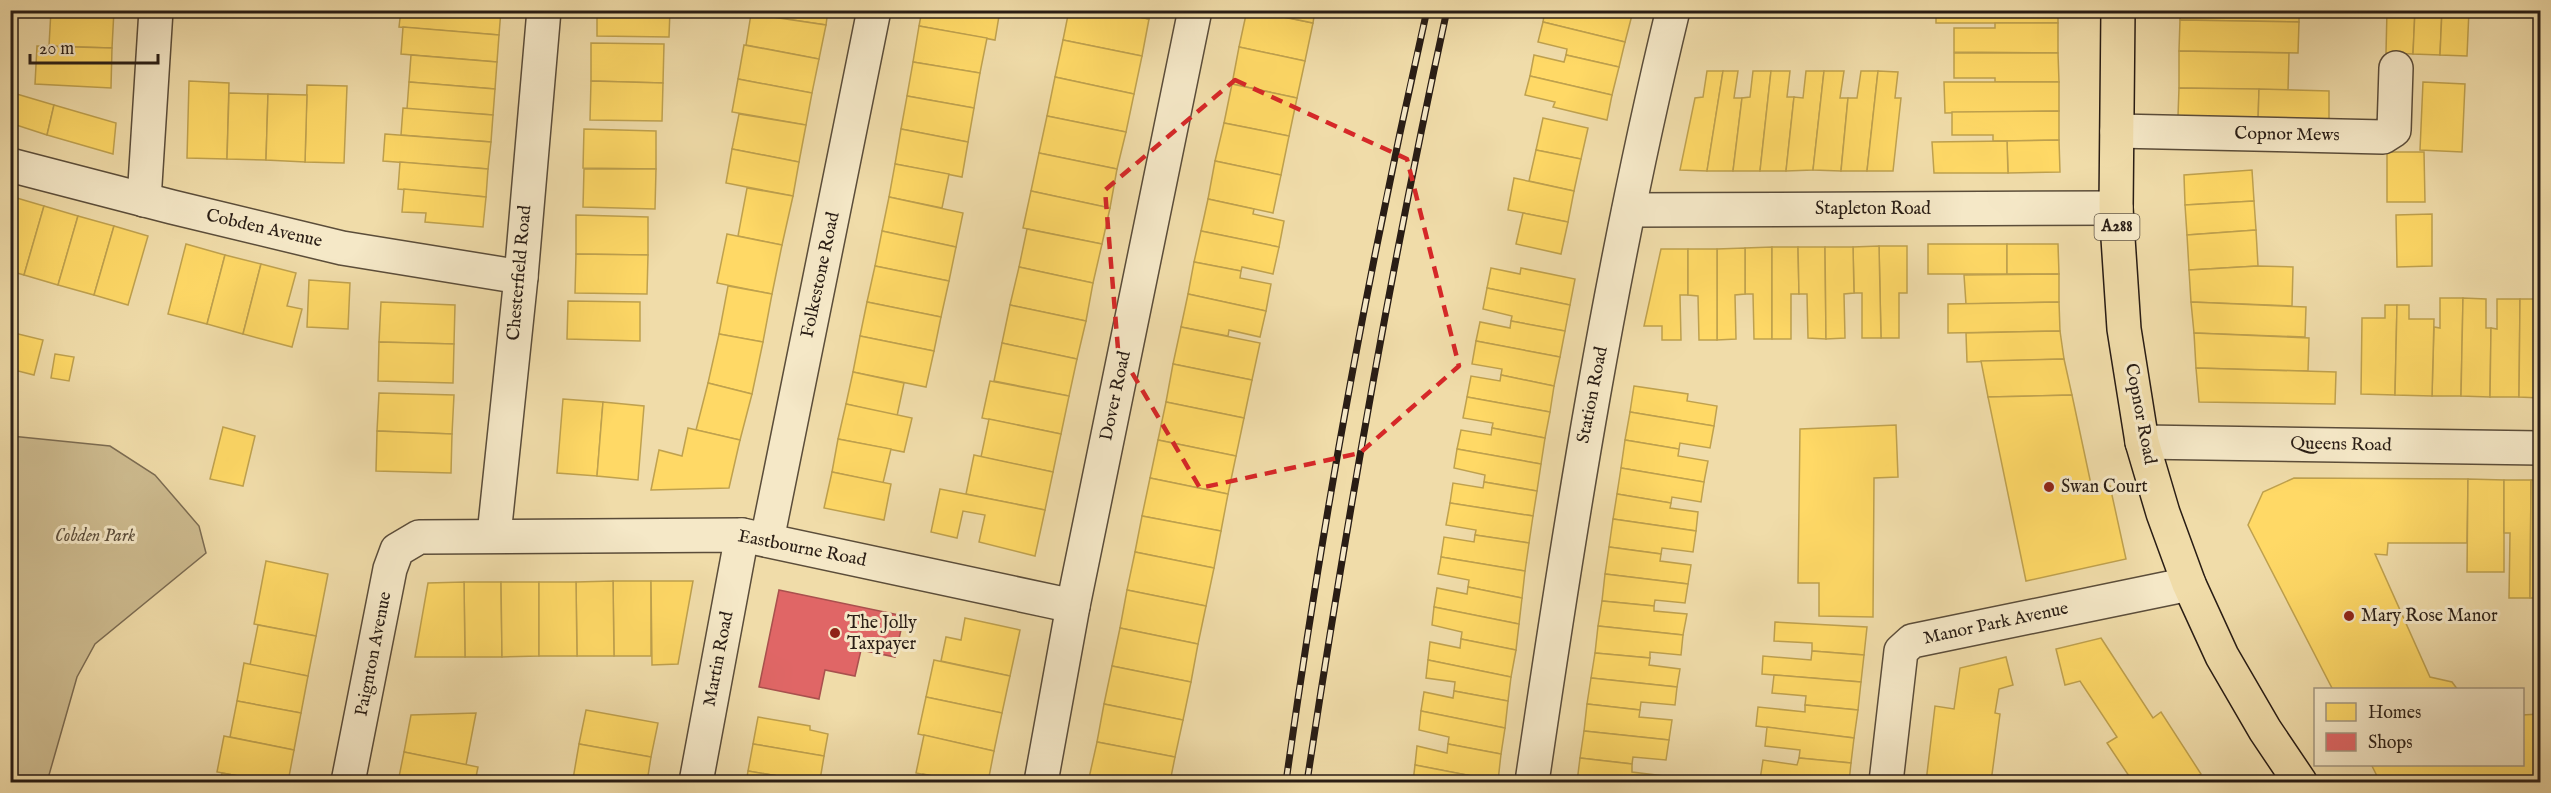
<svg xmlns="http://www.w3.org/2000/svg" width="2551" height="793" font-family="'IM FELL English',serif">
  <rect width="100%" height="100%" fill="#f0dca9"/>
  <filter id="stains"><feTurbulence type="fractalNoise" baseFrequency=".00333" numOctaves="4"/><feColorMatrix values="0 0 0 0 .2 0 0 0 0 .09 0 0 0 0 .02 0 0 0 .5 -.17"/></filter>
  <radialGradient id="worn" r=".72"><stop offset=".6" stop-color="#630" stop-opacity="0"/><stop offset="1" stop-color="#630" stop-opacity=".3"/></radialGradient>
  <polygon fill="#cebc90" stroke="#7c6c52" stroke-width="1.5" points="11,436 110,446 155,475 199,526 206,553 95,644 77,677 47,782 11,778"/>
  <g fill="#ffd966" stroke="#bfa14e" stroke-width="1.5">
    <polygon points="51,10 114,10 112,48 49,46"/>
    <polygon points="401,10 501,10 499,35 399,27"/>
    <polygon points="597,10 670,10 669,37 597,36"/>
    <polygon points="752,10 828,10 826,25 751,14"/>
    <polygon points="922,10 1000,10 995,40 919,26"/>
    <polygon points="1069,10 1107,10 1149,19 1142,56 1063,40"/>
    <polygon points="1107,10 1151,10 1149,19"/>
    <polygon points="1247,10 1313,23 1305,61 1239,47"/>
    <polygon points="1252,10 1315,10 1313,23"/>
    <polygon points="1545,10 1614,10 1632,15 1625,42 1543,22"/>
    <rect x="1936" y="10" width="122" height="13"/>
    <polygon points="2180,10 2299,10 2299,22 2180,20"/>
    <polygon points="2387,10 2415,10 2413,54 2386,53"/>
    <polygon points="2415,10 2442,10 2440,55 2413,54"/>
    <polygon points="2442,10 2469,10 2467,56 2440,55"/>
    <polygon points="751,14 826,25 819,59 746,45"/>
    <polygon points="2180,20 2299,22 2298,53 2179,51"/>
    <polygon points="1543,22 1625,42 1619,67 1566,55 1567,49 1538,42"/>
    <polygon points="1995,23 2058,23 2058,53 1954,52 1954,28 1995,28"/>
    <polygon points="919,26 987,38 980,73 913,62"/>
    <polygon points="403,27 499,35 497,62 401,54"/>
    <polygon points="1063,40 1142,56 1134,94 1055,77"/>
    <polygon points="591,43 664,44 663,83 591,81"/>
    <polygon points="744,45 819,59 812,93 738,79"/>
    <polygon points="37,46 112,48 111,88 35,84"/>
    <polygon points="1239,47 1305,61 1297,98 1232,84"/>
    <polygon points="2179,51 2289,53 2288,90 2179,88"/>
    <polygon points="1954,53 2058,53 2059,82 1995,82 1995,78 1954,78"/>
    <polygon points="411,55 497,62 495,89 409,82"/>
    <polygon points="1534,55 1564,62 1566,55 1619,67 1612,95 1530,76"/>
    <polygon points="913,62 980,73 974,108 907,96"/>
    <polygon points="1707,71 1723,71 1707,171 1680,170 1695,98 1703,97"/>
    <polygon points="1723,71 1738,71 1734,98 1742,98 1733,171 1707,171"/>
    <polygon points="1753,71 1771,71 1760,171 1733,171 1742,98 1750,97"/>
    <polygon points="1771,71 1790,71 1787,97 1794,97 1786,171 1760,171"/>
    <polygon points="1806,71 1824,71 1813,170 1786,171 1794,97 1803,98"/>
    <polygon points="1824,71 1844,71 1840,98 1848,98 1841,171 1813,170"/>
    <polygon points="1861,71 1878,71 1867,171 1841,171 1848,98 1857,98"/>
    <polygon points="1878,71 1898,72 1895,98 1901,98 1893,171 1867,171"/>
    <polygon points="1530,76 1612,95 1607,120 1553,107 1555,102 1525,95"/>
    <polygon points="1055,77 1134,94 1126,132 1047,116"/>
    <polygon points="738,79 812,93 806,125 732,112"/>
    <polygon points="189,81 229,83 227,159 187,158"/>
    <polygon points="591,81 663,83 662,121 590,120"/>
    <polygon points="409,82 495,89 493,115 407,109"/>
    <polygon points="1944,82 2059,82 2059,111 1945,113"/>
    <polygon points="2423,82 2465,84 2462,152 2420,150"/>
    <polygon points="1232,84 1297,98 1289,136 1224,123"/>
    <polygon points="307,85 347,86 344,163 305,162"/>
    <polygon points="2179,88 2259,89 2258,122 2178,116"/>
    <polygon points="2259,89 2329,91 2329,124 2258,122"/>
    <polygon points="10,92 54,105 47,135 10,123"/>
    <polygon points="229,93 268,94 266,160 227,159"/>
    <polygon points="268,94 307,95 305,162 266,160"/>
    <polygon points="907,96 974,108 968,142 901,129"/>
    <polygon points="54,105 116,123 113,154 47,135"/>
    <polygon points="403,108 493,115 491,142 401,135"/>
    <polygon points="2059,111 2059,140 1993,141 1993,135 1952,135 1952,112"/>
    <polygon points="739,114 806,125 799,162 732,149"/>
    <polygon points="1047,116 1126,132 1117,169 1039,153"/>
    <polygon points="1543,118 1588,128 1581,159 1536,150"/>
    <polygon points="1224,123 1289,136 1281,175 1215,161"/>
    <polygon points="584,129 656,131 656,169 583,168"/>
    <polygon points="901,129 968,142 962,177 895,164"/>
    <polygon points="385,134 491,142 488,169 383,161"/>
    <polygon points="2059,140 2060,172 2008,173 2007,141"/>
    <polygon points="2007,141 2008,173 1934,173 1932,142"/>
    <polygon points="732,149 799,162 793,196 726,183"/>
    <polygon points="1536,150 1581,159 1574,191 1529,181"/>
    <polygon points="2387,152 2424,152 2425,202 2387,202"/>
    <polygon points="1039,153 1117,169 1110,208 1031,191"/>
    <polygon points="1215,161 1281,175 1273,213 1208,199"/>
    <polygon points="400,162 488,169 486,197 398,189"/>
    <polygon points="895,164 949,174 942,208 889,197"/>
    <polygon points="584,169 656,169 655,209 583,207"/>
    <polygon points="2252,170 2254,201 2185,205 2184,175"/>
    <polygon points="1514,178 1574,191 1568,222 1508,210"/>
    <polygon points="747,188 793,196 782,245 738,236"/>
    <polygon points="404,189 486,197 483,227 425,222 426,213 402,212"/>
    <polygon points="1031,191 1110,208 1102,244 1023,228"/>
    <polygon points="10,196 44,206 24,275 10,271"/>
    <polygon points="889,197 963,213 956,247 882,231"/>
    <polygon points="1208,199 1254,209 1253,214 1284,221 1279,247 1201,231"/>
    <polygon points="2254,201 2256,230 2187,235 2185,205"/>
    <polygon points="44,206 78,216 58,285 24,275"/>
    <polygon points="1523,213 1568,222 1561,254 1516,244"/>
    <polygon points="2432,214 2432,266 2397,267 2396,215"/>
    <polygon points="576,215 648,217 648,255 576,254"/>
    <polygon points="78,216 114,226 94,295 58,285"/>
    <polygon points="114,226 148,236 128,305 94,295"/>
    <polygon points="1027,229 1102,244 1093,283 1019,267"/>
    <polygon points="2256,230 2258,266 2189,270 2187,235"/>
    <polygon points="882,231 956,247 949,281 875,266"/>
    <polygon points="1201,231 1279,247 1273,274 1242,267 1241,271 1194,262"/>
    <polygon points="727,234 782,245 772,294 717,283"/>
    <polygon points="186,244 225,255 207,324 168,314"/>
    <rect x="1928" y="244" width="79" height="30"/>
    <polygon points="2007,244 2058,244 2059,274 2007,274"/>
    <polygon points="1879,246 1907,246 1907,293 1899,293 1899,338 1881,338"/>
    <polygon points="1879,246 1881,338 1862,338 1862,293 1854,293 1853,247"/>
    <polygon points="1772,247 1772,339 1754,339 1753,294 1745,294 1745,248"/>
    <polygon points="1772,247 1798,247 1799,294 1791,294 1791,339 1772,339"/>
    <polygon points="1798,247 1825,247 1826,339 1808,338 1807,294 1799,294"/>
    <polygon points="1825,247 1853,247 1854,293 1844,294 1845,338 1826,339"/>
    <polygon points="1745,248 1745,294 1735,295 1736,339 1717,340 1717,249"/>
    <polygon points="1661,249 1688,249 1688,295 1680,295 1681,340 1662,340 1662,326 1644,326"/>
    <polygon points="1688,249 1717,249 1717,340 1699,340 1698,296 1688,295"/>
    <polygon points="576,254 648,255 647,294 575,293"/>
    <polygon points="225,255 261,264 243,334 207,324"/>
    <polygon points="1194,262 1241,271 1240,278 1271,284 1266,311 1188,294"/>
    <polygon points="261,264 296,273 287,306 302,309 292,347 243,334"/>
    <polygon points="875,266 949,281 941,317 867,302"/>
    <polygon points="2258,266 2293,267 2292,306 2191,302 2189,270"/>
    <polygon points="1019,267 1093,283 1086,321 1010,305"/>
    <polygon points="1491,268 1520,274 1521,268 1575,279 1570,305 1487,288"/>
    <polygon points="2059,274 2059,302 1966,304 1964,275"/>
    <polygon points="309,280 350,283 348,329 307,327"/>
    <polygon points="728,286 772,294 763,342 719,334"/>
    <polygon points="1487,288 1570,305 1565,331 1511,321 1512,316 1483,309"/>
    <polygon points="1188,294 1266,311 1260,337 1229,330 1228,336 1181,327"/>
    <polygon points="2440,298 2463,298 2461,396 2432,396 2434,327 2440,328"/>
    <polygon points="2463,298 2486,299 2486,328 2491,328 2490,397 2461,396"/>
    <polygon points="2497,299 2520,299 2519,397 2490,397 2491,328 2497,329"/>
    <polygon points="2520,299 2540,299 2540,398 2519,397"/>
    <polygon points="568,301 640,302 640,341 567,339"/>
    <polygon points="381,302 455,305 454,344 379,342"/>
    <polygon points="867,302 941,317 934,351 860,336"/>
    <polygon points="2059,302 2060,331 1948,333 1948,304"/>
    <polygon points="2191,302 2306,307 2305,337 2194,333"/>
    <polygon points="1010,305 1086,321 1077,359 1002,343"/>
    <polygon points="2385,305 2397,305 2395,395 2361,394 2362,318 2385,318"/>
    <polygon points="2397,305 2409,305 2409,319 2434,319 2432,396 2395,395"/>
    <polygon points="1511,321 1565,331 1560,357 1476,341 1480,322 1510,328"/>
    <polygon points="1181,327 1260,343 1252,380 1173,364"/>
    <polygon points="2060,331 2064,359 1967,362 1966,333"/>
    <polygon points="10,332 43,340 34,375 10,369"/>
    <polygon points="2194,333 2309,338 2308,371 2196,368"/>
    <polygon points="719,334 763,342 752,394 708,383"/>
    <polygon points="860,336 934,351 926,387 853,372"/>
    <polygon points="1476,341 1560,357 1554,386 1501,375 1502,369 1472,364"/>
    <polygon points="379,342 454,344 453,383 378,381"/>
    <polygon points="1002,343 1077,359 1069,396 994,381"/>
    <polygon points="55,354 74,357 69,381 51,378"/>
    <polygon points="2064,359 2072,395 1988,397 1981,361"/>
    <polygon points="1173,364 1252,380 1244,418 1166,402"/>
    <polygon points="2196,368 2336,372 2335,404 2199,402"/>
    <polygon points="853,372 904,383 897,416 846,404"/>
    <polygon points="1501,375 1554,386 1550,412 1467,397 1471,376 1500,381"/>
    <polygon points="990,381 1069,396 1061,434 982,418"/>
    <polygon points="708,383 752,394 740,440 696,430"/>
    <polygon points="1634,386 1688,394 1687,401 1717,406 1714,426 1630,412"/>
    <polygon points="379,393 454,395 452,434 377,431"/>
    <polygon points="2072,395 2092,489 2110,486 2126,559 2026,581 1988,397"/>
    <polygon points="1467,397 1550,412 1545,438 1492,428 1493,423 1463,418"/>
    <polygon points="563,399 603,402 597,476 557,473"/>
    <polygon points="603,402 644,406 638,480 597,476"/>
    <polygon points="1166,402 1244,418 1236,456 1158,440"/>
    <polygon points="846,404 912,418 904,452 838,439"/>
    <polygon points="1630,412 1714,426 1710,448 1680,443 1679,449 1625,440"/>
    <polygon points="989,419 1061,434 1053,472 981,457"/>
    <polygon points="1896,425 1898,477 1874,478 1873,617 1819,616 1819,583 1798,583 1800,429"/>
    <polygon points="223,427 255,436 243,486 210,479"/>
    <polygon points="688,428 740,440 729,488 651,490 659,450 682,456"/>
    <polygon points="1492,428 1545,438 1541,464 1457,449 1461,430 1491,435"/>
    <polygon points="377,431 452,434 451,473 376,471"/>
    <polygon points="838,439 891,449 883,483 832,472"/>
    <polygon points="1158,440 1236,456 1228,494 1150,478"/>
    <polygon points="1625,440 1679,449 1678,456 1708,461 1704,482 1621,468"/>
    <polygon points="1457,449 1541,464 1537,491 1484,482 1485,475 1454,468"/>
    <polygon points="974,455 1053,472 1045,510 966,494"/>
    <polygon points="1621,468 1704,482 1701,502 1672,497 1671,503 1617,494"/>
    <polygon points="832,472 891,484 884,520 824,508"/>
    <polygon points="1150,478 1228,494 1221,531 1142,516"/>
    <polygon points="2294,478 2468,479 2467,543 2388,543 2387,555 2375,554 2430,677 2452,682 2458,690 2333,690 2248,525 2263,492"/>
    <polygon points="2468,479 2504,480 2504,572 2467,572"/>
    <polygon points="2504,480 2531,480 2530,598 2509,598 2510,533 2504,533"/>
    <polygon points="2531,480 2540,480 2540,598 2530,598"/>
    <polygon points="1484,482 1537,491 1533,516 1450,503 1453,483 1483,488"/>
    <polygon points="940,489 1045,510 1035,556 979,542 985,515 963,511 957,538 931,532"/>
    <polygon points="1617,494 1671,503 1670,508 1698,512 1696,531 1613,519"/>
    <polygon points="1450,503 1533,516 1529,543 1475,535 1476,530 1446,525"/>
    <polygon points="1142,516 1221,531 1214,568 1135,552"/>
    <polygon points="1613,519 1696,531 1693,552 1662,548 1661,554 1609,547"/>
    <polygon points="1475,535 1529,543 1525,571 1441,557 1444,537 1474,542"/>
    <polygon points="1609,547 1661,554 1660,561 1691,565 1688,584 1605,574"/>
    <polygon points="1135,552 1214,568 1206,606 1127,590"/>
    <polygon points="1441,557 1525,571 1522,598 1468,587 1469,580 1438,574"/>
    <polygon points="266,561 328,574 316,636 254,624"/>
    <polygon points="1605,574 1688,584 1685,603 1655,600 1654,606 1602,601"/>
    <polygon points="613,581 651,581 651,656 614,656"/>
    <polygon points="613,581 614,656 577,656 576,582"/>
    <polygon points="651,581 693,581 678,664 652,665"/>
    <polygon points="464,582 501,582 502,657 465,657"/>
    <polygon points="464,582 465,657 415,657 428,583"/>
    <polygon points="501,582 539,582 539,656 502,657"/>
    <polygon points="539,582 576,582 577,656 539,656"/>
    <polygon points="1468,587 1522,598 1519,624 1434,607 1437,588 1467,594"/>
    <polygon points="1127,590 1206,606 1198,644 1120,628"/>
    <polygon points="1602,601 1654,606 1654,611 1687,614 1683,635 1598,626"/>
    <polygon points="1434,607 1519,624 1516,650 1461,639 1462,632 1432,625"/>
    <polygon points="965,618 1020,630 1010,676 941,661 946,637 961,640"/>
    <polygon points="1775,622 1867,627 1864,655 1812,651 1812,643 1774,641"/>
    <polygon points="258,625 316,636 308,676 250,665"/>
    <polygon points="1598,626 1683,635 1681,655 1650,652 1650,658 1595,653"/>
    <polygon points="1120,628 1198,644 1191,682 1112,666"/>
    <polygon points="2101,638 2153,718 2161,712 2201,774 2188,782 2133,782 2107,743 2117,737 2080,681 2065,685 2056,649"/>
    <polygon points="1461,639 1516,650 1511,677 1428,660 1430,642 1460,648"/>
    <polygon points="1812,651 1864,655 1861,682 1762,674 1763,656 1811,660"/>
    <polygon points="1595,653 1650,658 1649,665 1680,669 1677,687 1591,678"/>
    <polygon points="2006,657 2013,685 1999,689 1995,713 2000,714 1991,782 1926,782 1935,706 1954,709 1960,668"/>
    <polygon points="934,660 1010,676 1002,713 926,697"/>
    <polygon points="1428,660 1511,677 1508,701 1454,691 1455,682 1426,678"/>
    <polygon points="244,663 308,676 301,713 237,701"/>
    <polygon points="1112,666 1191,682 1183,720 1104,704"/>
    <polygon points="1774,675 1861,682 1858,710 1805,705 1806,696 1772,693"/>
    <polygon points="1591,678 1677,687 1675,705 1641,702 1640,710 1587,704"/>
    <polygon points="1454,691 1508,701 1505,728 1421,711 1424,692 1453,698"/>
    <polygon points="926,697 1002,713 994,751 918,734"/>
    <polygon points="237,701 301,713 294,750 230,737"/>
    <polygon points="1104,704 1183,720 1175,757 1097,742"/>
    <polygon points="1587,704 1640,710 1639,717 1672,720 1669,740 1584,731"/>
    <polygon points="1805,705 1858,710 1854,738 1756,726 1758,707 1805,712"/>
    <polygon points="586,710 658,723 651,757 579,744"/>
    <polygon points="1421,711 1505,728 1501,754 1448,744 1449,737 1419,730"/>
    <polygon points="476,713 466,765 404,752 411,715"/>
    <polygon points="2540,714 2540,782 2380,782 2371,764 2522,764 2522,715"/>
    <polygon points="758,717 810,726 810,730 828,734 824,756 753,744"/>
    <polygon points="1767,727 1854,738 1851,763 1799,758 1800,750 1765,746"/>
    <polygon points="1584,731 1669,740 1666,760 1633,757 1632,764 1580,758"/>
    <polygon points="924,735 994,751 988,782 962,782 916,773"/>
    <polygon points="224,736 294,750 288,782 271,782 217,772"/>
    <polygon points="1097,742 1175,757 1170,782 1108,782 1089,778"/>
    <polygon points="579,744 651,757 647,782 596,782 573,779"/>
    <polygon points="753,744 824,756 820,780 801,776 801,780 748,771"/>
    <polygon points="1448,744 1501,754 1498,781 1415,765 1417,746 1447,753"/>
    <polygon points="404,752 478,767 475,782 398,782"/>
    <polygon points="1580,758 1632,764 1632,772 1664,776 1663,782 1577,782"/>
    <polygon points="1799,758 1851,763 1849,782 1778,782 1760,780 1763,760 1797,765"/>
    <polygon points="1415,765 1498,781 1498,782 1413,782"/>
    <polygon points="748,771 801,780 800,782 746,782"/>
    <polygon points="222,773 271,782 220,782"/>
    <polygon points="923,774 962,782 921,782"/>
  </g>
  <polygon fill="#e06666" stroke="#a9504e" stroke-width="1.5" points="779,590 904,616 895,657 861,650 855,676 825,670 819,699 759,687"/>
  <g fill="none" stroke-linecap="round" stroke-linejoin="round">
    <defs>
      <g id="minor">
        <polyline points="2117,131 2383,137 2394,130 2396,68"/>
        <polyline points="10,165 172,207 342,248 521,277"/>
        <polyline points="144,200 156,10"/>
        <polyline points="1629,210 2116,208"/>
        <polyline points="2142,442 2540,448"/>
        <polyline points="494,535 521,277 544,10"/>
        <polyline points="767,540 874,10"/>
        <polyline points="348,782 390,569 397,550 419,537 742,535 1073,606"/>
        <polyline points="696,782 742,535"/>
        <polyline points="1041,782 1073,606 1195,10"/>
        <path d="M1532 782C1570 523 1611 265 1673 10"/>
        <polyline points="1886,782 1901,651 1912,641 2189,584"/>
      </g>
      <polyline id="primary" points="2118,10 2116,208 2124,329 2142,442 2163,513 2189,584 2222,656 2265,730 2300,782"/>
    </defs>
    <use href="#minor" stroke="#5b4d3a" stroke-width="36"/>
    <use href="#primary" stroke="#291d15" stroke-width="36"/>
    <use href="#minor" stroke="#f5e8c7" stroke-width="33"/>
    <use href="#primary" stroke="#f0dca9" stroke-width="33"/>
    <defs>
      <g id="rail">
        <path d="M1286 782C1322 523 1369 266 1427 10"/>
        <path d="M1307 782C1346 524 1391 266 1447 10"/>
      </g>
    </defs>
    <use href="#rail" stroke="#291d15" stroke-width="7"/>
    <use href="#rail" stroke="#f5e8c7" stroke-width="4.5" stroke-dasharray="14" stroke-linecap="butt"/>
  </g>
  <path fill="none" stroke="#d62828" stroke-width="4.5" stroke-dasharray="12 8" stroke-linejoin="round" d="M1235 80 1407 159 1459 366 1360 453 1200 488 1118 349 1105 190Z"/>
  <g fill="#8f2418" stroke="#f5e8c7" stroke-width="2">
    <circle cx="2049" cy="487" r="6"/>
    <circle cx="2349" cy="616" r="6"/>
    <circle cx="835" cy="633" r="6"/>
  </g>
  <g text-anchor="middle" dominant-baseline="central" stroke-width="6" stroke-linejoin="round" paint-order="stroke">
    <rect fill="#f5e8c7" stroke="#665a4a" stroke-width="1.5" x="2094.5" y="214" width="45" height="26" rx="4.5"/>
    <g font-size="16" font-weight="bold" fill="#291d15">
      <text x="2117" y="227">A288</text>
    </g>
    <g font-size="18" fill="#291d15" stroke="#f5e8c7">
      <text transform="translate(2287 135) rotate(1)">Copnor Mews</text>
      <text x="1873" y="209">Stapleton Road</text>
      <text transform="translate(264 229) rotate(13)">Cobden Avenue</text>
      <text transform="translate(520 273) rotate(-85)">Chesterfield Road</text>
      <text transform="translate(821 275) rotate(-78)">Folkestone Road</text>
      <text transform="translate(1593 395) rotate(-79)">Station Road</text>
      <text transform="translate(1116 396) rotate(-78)">Dover Road</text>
      <text transform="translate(2140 414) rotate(79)">Copnor Road</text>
      <text transform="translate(2341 445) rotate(1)">Queens Road</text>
      <text transform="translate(802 549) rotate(11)">Eastbourne Road</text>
      <text transform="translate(1996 624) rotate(-12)">Manor Park Avenue</text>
      <text transform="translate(374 654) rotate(-79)">Paignton Avenue</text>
      <text transform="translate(719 659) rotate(-79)">Martin Road</text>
    </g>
    <g font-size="18" fill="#291d15" stroke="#f5e8c7" text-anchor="start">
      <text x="2061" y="487">Swan Court</text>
      <text x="2361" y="616">Mary Rose Manor</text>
      <text x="847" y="623">The Jolly<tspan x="847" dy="21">Taxpayer</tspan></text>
    </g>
    <g font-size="18" font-style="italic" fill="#5b4d3a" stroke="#f5e8c7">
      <text x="95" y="536">Cobden Park</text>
    </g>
  </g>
  <rect width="2551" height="793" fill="none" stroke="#f0dca9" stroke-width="36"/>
  <rect x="12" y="12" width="2527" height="769" fill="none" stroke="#291d15" stroke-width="3"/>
  <rect x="18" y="18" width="2515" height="757" fill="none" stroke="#291d15" stroke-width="1.5"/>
  <rect x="2314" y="688" width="210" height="78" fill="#f5e8c7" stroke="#a39780" stroke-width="1.5"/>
  <rect x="2326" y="703" width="30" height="18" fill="#ffd966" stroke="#a39780" stroke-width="1.5"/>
  <text x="2368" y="718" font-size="18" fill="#291d15">Homes</text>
  <rect x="2326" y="733" width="30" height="18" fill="#e06666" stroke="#a39780" stroke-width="1.5"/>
  <text x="2368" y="748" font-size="18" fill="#291d15">Shops</text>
  <path d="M30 54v9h128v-9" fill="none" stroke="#291d15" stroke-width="3"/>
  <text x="39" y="54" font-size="18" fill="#291d15" stroke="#f5e8c7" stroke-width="4.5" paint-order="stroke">20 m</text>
  <rect width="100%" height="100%" filter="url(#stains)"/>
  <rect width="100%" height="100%" fill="url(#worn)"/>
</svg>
